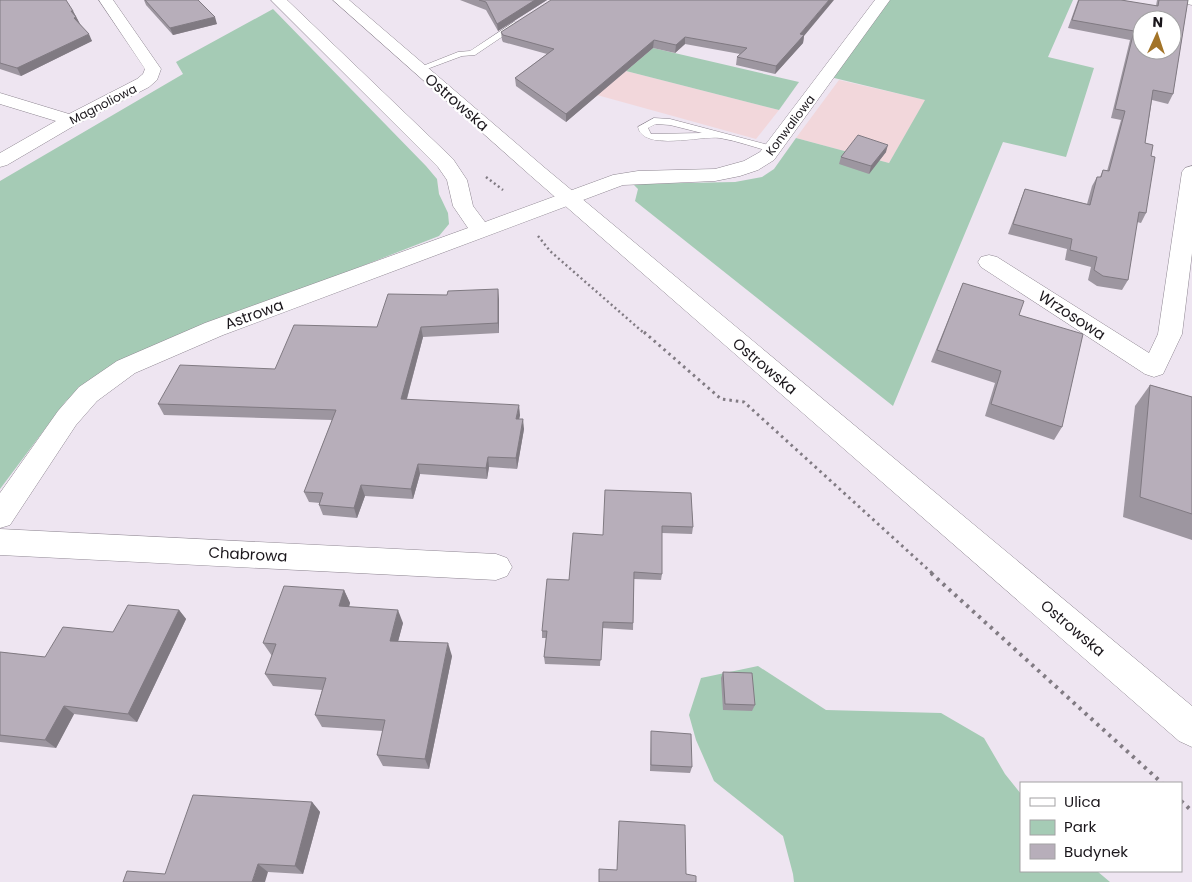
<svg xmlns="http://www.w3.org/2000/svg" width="1192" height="882" font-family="Poppins,sans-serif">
  <rect width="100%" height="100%" fill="#eee5f1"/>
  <g fill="#f2d7db">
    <polygon points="626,71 779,110 756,139 597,95"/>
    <polygon points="839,80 926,100 889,163 796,138"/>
  </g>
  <g fill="#a5cbb5">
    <polygon points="883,0 1073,0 1048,57 1094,68 1066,157 1003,142 893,406 635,201 638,189 633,184 735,182 762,177 774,169 796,138 889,163 925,100 826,76"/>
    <polygon points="273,9 426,166 437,179 439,194 448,213 449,224 439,236 119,361 66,401 0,489 0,181 183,74 176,62"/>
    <polygon points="653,48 799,82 779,110 626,71"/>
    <polygon points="758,666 826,710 941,713 984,738 1005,774 1021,794 1021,871 1097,871 1110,882 794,882 793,874 783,836 714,781 696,740 689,715 701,678"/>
  </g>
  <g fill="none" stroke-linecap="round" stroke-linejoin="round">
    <defs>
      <g id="service">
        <polygon points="514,22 521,24 475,55 462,56 419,72 415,69 458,52 470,51"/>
        <path d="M654 118 670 119 776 147 778 149 773 152C756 148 738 141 720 138 701 135 643 152 638 127ZM656 124 670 125 702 133 651 134 648 128Z"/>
      </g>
      <g id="minor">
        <polygon points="99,0 113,0 161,69 157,80 149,87 77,124 7,165 0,167 0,153 56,121 0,104 0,93 69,114 137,79 143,74 145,69"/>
        <polygon points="271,0 287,0 453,159 467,180 473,206 485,222 613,175 638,171 715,169 744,161 760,152 875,0 890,0 774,160 758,170 740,176 715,181 623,185 223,335 135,373 97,401 76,425 10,525 0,528 0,493 58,411 79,387 117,361 205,323 468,228 453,206 447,180 438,167"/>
        <polygon points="1180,0 1192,0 1192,5 1182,3"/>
        <polygon points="1192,166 1192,253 1182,334 1163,374 1154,377 1145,374 981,267 978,262 981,257 989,255 997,257 1149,353 1158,334 1182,172 1185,168"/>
        <polygon points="0,529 496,554 507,558 512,567 507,576 496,580 0,555"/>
      </g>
      <polygon id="secondary" points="333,0 349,0 545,168 1192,706 1192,747 1179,741 531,176"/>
    </defs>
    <use href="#service" stroke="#8e8691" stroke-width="1"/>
    <use href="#minor" stroke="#8e8691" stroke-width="1"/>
    <use href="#secondary" stroke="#8e8691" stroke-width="1"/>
    <g stroke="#817b83" stroke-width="2.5" stroke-dasharray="2 3" stroke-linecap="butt">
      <polyline points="486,177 503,190"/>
      <polyline points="538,236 550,251 645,334"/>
    </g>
    <polyline stroke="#817b83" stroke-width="3" stroke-dasharray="2.5 4" stroke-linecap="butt" points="644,332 721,399 744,402 933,574"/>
    <g stroke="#817b83" stroke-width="4" stroke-dasharray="3 5" stroke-linecap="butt">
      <polyline points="931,573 1162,783"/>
      <polyline points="1181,801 1192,811"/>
    </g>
    <use href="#service" fill="#fff" fill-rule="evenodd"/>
    <use href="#minor" fill="#fff" fill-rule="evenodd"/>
    <use href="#secondary" fill="#fff" fill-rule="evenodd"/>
  </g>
  <g fill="#9d96a0">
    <polygon points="0,0 73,11 80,24 92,41 21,76 0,69"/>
    <polygon points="144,0 198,0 217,24 173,35 146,5"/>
    <polygon points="460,0 547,0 498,31 486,10"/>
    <polygon points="1078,0 1121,0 1156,6 1157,0 1188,0 1173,94 1168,104 1152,100 1145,143 1151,156 1146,213 1141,223 1137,222 1128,280 1122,290 1097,286 1088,280 1091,267 1065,260 1067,249 1008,234 1025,189 1087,204 1092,186 1097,177 1100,177 1103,170 1107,171 1121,120 1111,118 1130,40 1068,28"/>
    <polygon points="501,32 804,36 803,43 775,74 736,65 737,57 740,54 685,44 675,53 653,48 566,122 516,86 515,78 547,54 503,42 502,40"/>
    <polygon points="886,152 869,174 839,164 841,157"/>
    <polygon points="963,283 1019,315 1062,427 1054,440 985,416 995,383 931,362"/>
    <polygon points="499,299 499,333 423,337 407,399 520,415 519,419 524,429 517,469 489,467 487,479 420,474 413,499 365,496 357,518 323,515 319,505 320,503 309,502 304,492 332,420 164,415 158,404 275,369 377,327"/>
    <polygon points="1150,385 1192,397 1192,540 1123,517 1135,406"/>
    <polygon points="691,493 693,527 692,534 662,533 662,574 661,580 634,579 633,630 602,628 600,666 545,664 544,657 546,638 542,638 542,631 569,580 603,535"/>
    <polygon points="344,590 350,603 349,607 403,623 398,641 452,656 429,769 383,766 377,755 383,731 322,727 315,715 322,690 273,686 265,674 272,656 263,643"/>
    <polygon points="179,610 186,619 137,722 74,714 56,748 0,742 0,652 45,657 113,632"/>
    <polygon points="723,672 755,705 752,711 723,710 721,678"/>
    <polygon points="651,731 692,767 690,773 650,771"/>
    <polygon points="312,802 320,812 303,874 268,872 165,874"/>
  </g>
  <g fill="#807a82">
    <polygon points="535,0 547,0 498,31 497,24"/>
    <polygon points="829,0 834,0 804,36 803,43 775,74 776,66 800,34"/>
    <polygon points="71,11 73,11 80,24 77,25"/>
    <polygon points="215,17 217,24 173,35 170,28"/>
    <polygon points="89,34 92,41 21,76 17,68"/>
    <polygon points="685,37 685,44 675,53 676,45"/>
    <polygon points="654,40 653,48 566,122 566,114"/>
    <polygon points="888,145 886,152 869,174 871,166"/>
    <polygon points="498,289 499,299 499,333 498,323"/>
    <polygon points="421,327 423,337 404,409 401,399"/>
    <polygon points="519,405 520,415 517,429 516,419"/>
    <polygon points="523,419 524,429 517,469 516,458"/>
    <polygon points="488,457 489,467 487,479 486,468"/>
    <polygon points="418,464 420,474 413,499 411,489"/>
    <polygon points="361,485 365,496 357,518 354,508"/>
    <polygon points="344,590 350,603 345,619 339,606"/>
    <polygon points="179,610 186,619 137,722 128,714"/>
    <polygon points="398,610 403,623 395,653 390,641"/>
    <polygon points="448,643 452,656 429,769 425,759"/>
    <polygon points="64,706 74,714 56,748 45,740"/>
    <polygon points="312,802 320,812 303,874 295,866"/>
    <polygon points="258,864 268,872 265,882 252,882"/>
  </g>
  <g fill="#b7aeba" stroke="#807a82" fill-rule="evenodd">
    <polygon points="0,0 66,0 73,11 71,11 76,17 74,18 89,34 17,68 0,63"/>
    <polygon points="145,0 198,0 215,17 170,28"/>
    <polygon points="479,0 535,0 497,24 486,2"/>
    <polygon points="551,0 829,0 800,34 804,35 776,66 737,57 747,48 685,37 676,45 654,40 566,114 515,78 554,49 503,35 501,32"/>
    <path d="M1079 0H1121L1158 6 1159 0H1188L1173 94 1153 90 1145 143 1153 145 1151 156 1155 157 1146 213 1139 212 1128 280 1103 276 1094 270 1097 257 1070 250 1072 239 1013 224 1025 189 1090 205 1097 177H1101L1103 170 1109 171 1125 111 1115 109 1134 31 1072 20ZM1142 20H1172V50H1142Z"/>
    <polygon points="858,135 888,145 871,166 841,157"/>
    <polygon points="963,283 1024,301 1019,315 1083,334 1062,427 991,404 1001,371 937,350"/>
    <polygon points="498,289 498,323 421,327 401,399 519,405 516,419 523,419 516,458 488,457 486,468 418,464 411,489 361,485 354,508 319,505 323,493 304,492 336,410 158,404 180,365 275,369 294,325 377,327 388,294 447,295 448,291"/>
    <polygon points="1150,385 1192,397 1192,514 1140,497"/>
    <polygon points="605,490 691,493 693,527 662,526 662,574 634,572 633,623 603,622 601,660 544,657 547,631 542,631 547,579 569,580 573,533 603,535"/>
    <polygon points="284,586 344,590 339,606 398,610 390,641 448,643 425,759 377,755 385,720 315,715 326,678 265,674 276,644 263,643"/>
    <polygon points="128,605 179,610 128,714 64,706 45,740 0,735 0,652 45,657 63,627 113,632"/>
    <polygon points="723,672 752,673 755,705 725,704"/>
    <polygon points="651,731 691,734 692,767 651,765"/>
    <polygon points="193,795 312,802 295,866 258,864 252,882 123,882 127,871 165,874"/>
    <polygon points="619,821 685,825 686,874 696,876 696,882 599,882 599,869 617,870"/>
  </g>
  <g text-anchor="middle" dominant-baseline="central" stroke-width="4.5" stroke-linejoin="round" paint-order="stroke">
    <g font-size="12" fill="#1a161b" stroke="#fff">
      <text transform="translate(103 104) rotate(-27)">Magnoliowa</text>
      <text transform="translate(790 125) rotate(-53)">Konwaliowa</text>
    </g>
    <g font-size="15" fill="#1a161b" stroke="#fff">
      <text transform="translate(457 102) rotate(41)">Ostrowska</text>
      <text transform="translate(254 314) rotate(-20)">Astrowa</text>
      <text transform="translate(1072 315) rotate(33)">Wrzosowa</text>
      <text transform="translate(765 366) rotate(40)">Ostrowska</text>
      <text transform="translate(248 554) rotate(3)">Chabrowa</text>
      <text transform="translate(1073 628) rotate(40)">Ostrowska</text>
    </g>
  </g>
  <rect x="1020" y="782" width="162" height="90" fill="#ffffff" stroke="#a3a2a4"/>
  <rect x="1030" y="798" width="25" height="8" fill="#ffffff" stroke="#a3a2a4"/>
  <text x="1064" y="807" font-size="15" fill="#1a161b">Ulica</text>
  <rect x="1030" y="820" width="25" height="15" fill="#a5cbb5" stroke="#a3a2a4"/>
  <text x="1064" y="832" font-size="15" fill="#1a161b">Park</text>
  <rect x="1030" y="844" width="25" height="15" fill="#b7aeba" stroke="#a3a2a4"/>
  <text x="1064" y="857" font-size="15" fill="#1a161b">Budynek</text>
  <g transform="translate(1157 35) rotate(3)"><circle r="24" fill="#ffffff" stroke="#a3a2a4"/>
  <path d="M0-4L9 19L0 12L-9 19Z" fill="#a37428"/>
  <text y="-8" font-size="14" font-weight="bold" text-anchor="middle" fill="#1a161b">N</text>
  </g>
</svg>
